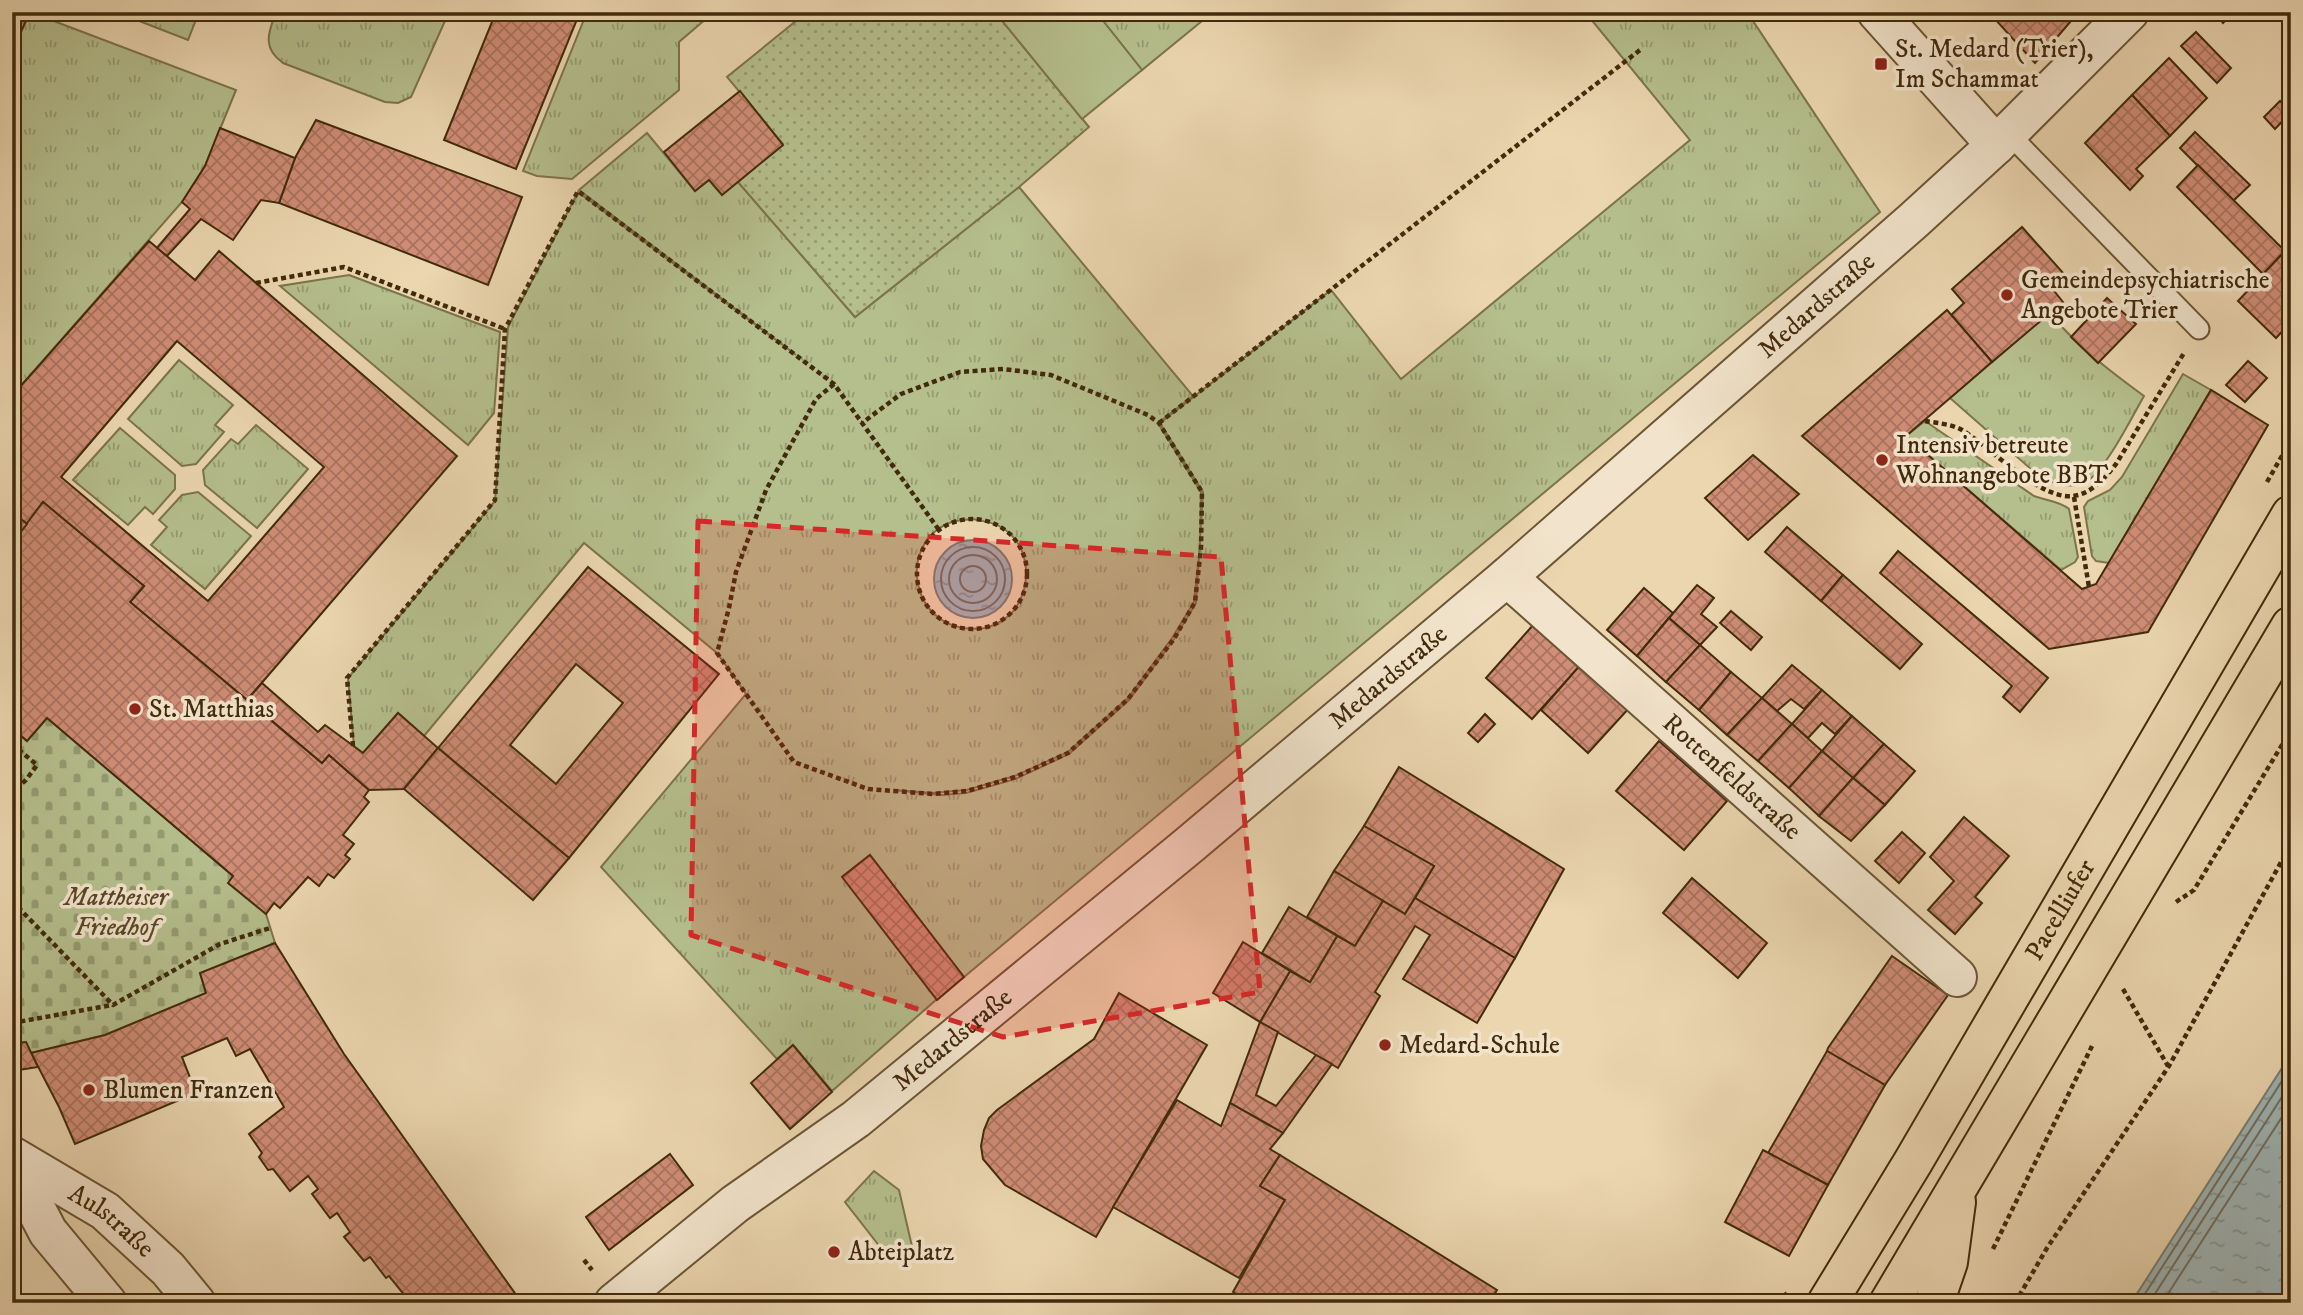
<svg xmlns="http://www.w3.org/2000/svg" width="2303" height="1315" font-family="'IM FELL DW Pica',serif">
  <defs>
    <pattern id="grass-tufts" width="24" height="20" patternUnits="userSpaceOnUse" patternTransform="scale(1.75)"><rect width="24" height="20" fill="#b5be8d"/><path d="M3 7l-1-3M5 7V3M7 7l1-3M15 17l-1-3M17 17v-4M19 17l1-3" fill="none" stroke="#959b72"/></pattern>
    <pattern id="cemetery-stones" width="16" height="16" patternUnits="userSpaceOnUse" patternTransform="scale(1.75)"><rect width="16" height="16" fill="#b5be8d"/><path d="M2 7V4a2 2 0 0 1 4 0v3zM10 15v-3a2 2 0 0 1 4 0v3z" fill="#959b72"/></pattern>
    <pattern id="garden-dots" width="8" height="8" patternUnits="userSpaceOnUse" patternTransform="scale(1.75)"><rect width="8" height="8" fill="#b5be8d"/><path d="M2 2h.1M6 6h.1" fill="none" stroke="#959b72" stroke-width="1.8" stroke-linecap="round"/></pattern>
    <pattern id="water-ripples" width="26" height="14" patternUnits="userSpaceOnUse" patternTransform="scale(1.75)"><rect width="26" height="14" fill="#9fb6b8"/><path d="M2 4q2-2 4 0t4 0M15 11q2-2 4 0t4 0" fill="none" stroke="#839494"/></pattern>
    <pattern id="building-cross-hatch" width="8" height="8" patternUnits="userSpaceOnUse" patternTransform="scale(1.75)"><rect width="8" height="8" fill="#d08d77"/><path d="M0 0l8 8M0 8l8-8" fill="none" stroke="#aa7360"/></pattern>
  </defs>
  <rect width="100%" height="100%" fill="#ebd6b0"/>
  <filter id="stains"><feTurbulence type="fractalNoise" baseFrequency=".00286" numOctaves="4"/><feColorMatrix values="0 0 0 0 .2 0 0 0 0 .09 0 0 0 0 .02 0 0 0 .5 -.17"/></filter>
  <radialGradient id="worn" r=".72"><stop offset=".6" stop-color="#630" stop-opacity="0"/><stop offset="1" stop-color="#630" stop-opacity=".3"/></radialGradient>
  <g fill="url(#grass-tufts)" stroke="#7c744c" stroke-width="2" fill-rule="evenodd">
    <polygon points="30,12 236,90 205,166 182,202 12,396 12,47 14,47"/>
    <polygon points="116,12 199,12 188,40"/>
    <path d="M276 12H449L411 97 398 103 385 102 283 63C262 48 268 33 276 12Z"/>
    <polygon points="587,12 714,12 679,42 679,90 572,179 537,176 523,171"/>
    <polygon points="1096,12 1213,12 1142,70"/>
    <path d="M1585 12H1747L1880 212 964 977 870 855 843 876 937 999 832 1091 793 1045 777 1059 601 867 746 694 717 653 584 543 424 736 398 713 363 753 354 747 348 678 495 501 508 327 578 192 796 355 579 190 647 133 695 191 709 180 738 182 855 317 1019 187 1193 396 1158 423 1201 492 1200 548 1194 602 1172 638 1128 698 1068 752 1015 776 967 790 933 793 893 790 941 795 966 793 1015 779 1069 754 1129 700 1174 639 1196 603 1203 492 1160 423 1331 290 1401 379 1690 140ZM973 519C981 521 992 522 999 526 1030 543 1033 582 1015 609 1008 618 995 626 984 628 910 638 894 542 952 522 958 520 966 520 973 519Z"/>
    <polygon points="349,275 500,332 494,413 468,445 280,286"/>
    <path d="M2049 313C2080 348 2107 369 2144 396 2133 415 2102 478 2082 484 2067 488 2053 483 2040 477L1950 398Z"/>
    <polygon points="179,360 233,405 215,425 224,432 196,464 182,466 128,419"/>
    <polygon points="2183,374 2211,390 2109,563 2096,561 2092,556 2084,507 2088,501 2110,490 2122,477"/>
    <path d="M1925 421 2034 496C2045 500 2062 502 2069 509L2078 557 2075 562 2061 570 1906 436Z"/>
    <polygon points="256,425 308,469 257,528 205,485 203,470 231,439 238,444"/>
    <polygon points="120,428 175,475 175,489 153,514 145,507 128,525 73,480"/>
    <polygon points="198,492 251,536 205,589 151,545 167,527 159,520 182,495"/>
    <path d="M874 1171 899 1190 914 1255C907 1261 900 1264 891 1261L845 1202Z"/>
  </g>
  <polygon fill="url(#cemetery-stones)" stroke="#7c744c" stroke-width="2" points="47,718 233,876 266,914 275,943 200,973 206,993 105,1035 31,1053 25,1042 12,1043 12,728 27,741"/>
  <polygon fill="url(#garden-dots)" stroke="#7c744c" stroke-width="2" points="807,12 995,12 1089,127 1019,187 855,317 738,182 783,144 727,77"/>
  <polygon fill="#b5be8d" stroke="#7c744c" stroke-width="2" points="995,12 1096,12 1142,70 1082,119"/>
  <g fill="url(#water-ripples)" stroke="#7a7e73" stroke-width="2">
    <circle cx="973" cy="579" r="39"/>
    <polygon points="2291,1054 2291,1303 2131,1303"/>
  </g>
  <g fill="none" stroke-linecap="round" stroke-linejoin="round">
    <g stroke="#707062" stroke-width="2">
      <circle cx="973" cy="579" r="32"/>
      <circle cx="973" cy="579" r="24"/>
      <circle cx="973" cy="579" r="13"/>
      <polyline points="2139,1303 2291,1067"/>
      <polyline points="2149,1303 2291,1083"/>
      <polyline points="2162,1303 2291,1103"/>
    </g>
  </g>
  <g fill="url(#building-cross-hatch)" stroke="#422a0c" stroke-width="2" fill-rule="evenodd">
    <polygon points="12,12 30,12 14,47 12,47"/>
    <polygon points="496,12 580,12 516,169 444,140"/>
    <polygon points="1996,12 2075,12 2077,14 2035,63 1993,17"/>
    <polygon points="2214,12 2234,12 2223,23"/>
    <polygon points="2278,12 2291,12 2291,27"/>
    <polygon points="2196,32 2231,68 2217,83 2181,46"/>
    <polygon points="2169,58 2207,98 2170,136 2132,95"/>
    <polygon points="740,91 783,145 722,195 709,180 695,191 664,152"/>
    <polygon points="2132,95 2170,136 2136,169 2143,176 2130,190 2085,143"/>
    <polygon points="2280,101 2291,112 2275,129 2264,117"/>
    <polygon points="316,120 522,197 488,285 279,203 295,158"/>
    <polygon points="220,128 295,158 279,203 261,200 233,240 201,219 167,256 156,249 190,209 182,202 205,166"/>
    <polygon points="2195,132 2250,185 2233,201 2180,148"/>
    <polygon points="2198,165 2285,251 2263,274 2177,187"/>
    <polygon points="2022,227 2064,274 2051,287 2063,302 1992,362 1951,315 1964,303 1952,289"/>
    <path d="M149 241 195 280 219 251 457 456 247 700 130 602 144 586 43 502 27 524 12 512V396ZM177 341 324 467 208 601 61 477Z"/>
    <polygon points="2285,251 2291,257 2291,322 2276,338 2238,301"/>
    <polygon points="2107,298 2136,324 2098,363 2071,337"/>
    <polygon points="1947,310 1992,362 1906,436 2082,589 2096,584 2211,390 2268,425 2148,632 2049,649 1802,436"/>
    <polygon points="2248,361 2267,378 2245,402 2226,385"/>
    <polygon points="1753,455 1799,494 1748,540 1705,498"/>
    <polygon points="43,502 144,586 130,602 322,763 329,755 369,790 364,797 369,802 343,835 354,844 345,855 350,859 334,878 328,874 319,886 308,877 280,908 274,903 266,914 228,883 233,876 47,718 27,741 12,728 12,543"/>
    <polygon points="12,512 27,524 12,543"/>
    <polygon points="1787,527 1843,575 1821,601 1765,552"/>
    <polygon points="1898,551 2048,678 2020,712 2003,697 2012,686 1880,573"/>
    <path d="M588 567 719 674 569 858 438 748ZM576 664 623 703 556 784 510 745Z"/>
    <polygon points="1843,575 1922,644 1900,669 1821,601"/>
    <polygon points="1697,585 1714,598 1701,614 1717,627 1700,645 1669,618"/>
    <polygon points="1644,588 1673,613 1637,656 1607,630"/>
    <polygon points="1731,611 1762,637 1751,650 1720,623"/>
    <polygon points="1669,618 1700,645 1666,682 1637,656"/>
    <polygon points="1534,624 1580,666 1532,719 1486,678"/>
    <polygon points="1700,645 1731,672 1699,710 1666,682"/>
    <polygon points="1582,663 1630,707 1588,753 1541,710"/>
    <polygon points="1792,665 1822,690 1804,709 1791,699 1777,711 1762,698"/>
    <polygon points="1731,672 1762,698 1727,735 1699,710"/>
    <polygon points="262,683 318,732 325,725 363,753 398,713 438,748 404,789 369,790 329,755 322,763 247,700"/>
    <polygon points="1822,690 1852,716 1835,734 1822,723 1808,738 1792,724"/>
    <polygon points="1762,698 1792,724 1758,761 1727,735"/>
    <polygon points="1485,714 1495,724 1478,742 1468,733"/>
    <polygon points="1852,716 1884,744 1853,778 1822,751"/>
    <polygon points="1792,724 1822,751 1789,788 1758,761"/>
    <polygon points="1659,741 1727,801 1684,850 1616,791"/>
    <polygon points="1884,744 1915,771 1885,805 1853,778"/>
    <polygon points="438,748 569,858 533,900 404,789"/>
    <polygon points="1822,751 1853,778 1819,816 1789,788"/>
    <polygon points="1399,767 1564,869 1515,958 1415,898 1434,866 1364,826"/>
    <polygon points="1853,778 1885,805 1851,841 1819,816"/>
    <polygon points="1964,817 2009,856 1975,897 1982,903 1955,934 1928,910 1954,881 1930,857"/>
    <polygon points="1364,826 1434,866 1405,914 1334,871"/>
    <polygon points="1902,832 1925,853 1899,883 1875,861"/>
    <polygon points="870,855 964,977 937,1000 842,877"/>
    <polygon points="1334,871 1383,901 1355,946 1307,917"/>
    <polygon points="1692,878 1767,943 1738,978 1663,913"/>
    <polygon points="1415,898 1515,958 1477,1023 1403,979 1430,935 1415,926 1375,992 1380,996 1338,1068 1260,1022 1290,971 1310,982 1337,936 1355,946 1383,901 1405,914"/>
    <polygon points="1289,907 1337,936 1310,982 1262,953"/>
    <polygon points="1243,942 1290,971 1260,1022 1213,993"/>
    <polygon points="275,943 344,1054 522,1303 396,1303 406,1297 389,1276 386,1278 370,1257 364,1261 344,1237 350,1232 337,1213 330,1218 312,1194 318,1189 308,1176 290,1191 273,1169 268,1170 259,1157 262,1153 249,1134 284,1107 250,1049 236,1056 227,1038 182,1057 196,1093 75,1144 59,1107 31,1053 105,1035 206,993 200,973"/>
    <polygon points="1892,956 1948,995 1885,1085 1827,1051 1828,1048"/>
    <polygon points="1119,993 1207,1045 1096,1237 1005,1185 983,1159 981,1146 984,1130 989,1118 997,1110 1094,1039"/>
    <polygon points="1260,1022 1278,1032 1256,1095 1276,1106 1316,1055 1332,1064 1283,1133 1230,1103"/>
    <polygon points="26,1042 38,1067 12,1071 12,1044"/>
    <polygon points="793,1045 832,1092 790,1129 751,1083"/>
    <polygon points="1827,1051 1885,1085 1828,1185 1768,1153"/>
    <polygon points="1177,1100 1221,1126 1230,1103 1283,1133 1270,1149 1280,1155 1260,1186 1285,1200 1239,1278 1113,1207"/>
    <polygon points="1763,1150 1828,1185 1789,1256 1725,1222"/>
    <polygon points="670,1154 693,1185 609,1250 586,1217"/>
    <polygon points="1280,1155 1497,1290 1489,1303 1252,1303 1233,1292 1285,1200 1260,1186"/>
  </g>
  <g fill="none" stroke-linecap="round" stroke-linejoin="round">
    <defs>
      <polyline id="service" points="2008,133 2199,329"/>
      <g id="minor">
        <polyline points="1877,12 1996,145"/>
        <path id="s1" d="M1507 577 1957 977"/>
        <path id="s2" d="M614 1303 735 1204 856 1119 1188 846 1507 577 1914 220 1996 145 2129 12"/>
      </g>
      <g id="tertiary">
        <path id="s3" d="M12 1156 105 1211 168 1269 196 1303"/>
        <polyline points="12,1163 48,1232 107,1303"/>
      </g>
      <g id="primary">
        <path id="s4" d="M1827 1303 1913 1162 2291 515"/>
        <polyline points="1889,1303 2291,626"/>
        <polyline points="1934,1303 1948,1262 1956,1202"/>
      </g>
    </defs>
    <use href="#service" stroke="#6c5535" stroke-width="23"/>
    <use href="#minor" stroke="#6c5535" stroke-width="42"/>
    <use href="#tertiary" stroke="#6c5535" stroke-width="42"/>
    <use href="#primary" stroke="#422a0c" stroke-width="42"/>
    <g stroke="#422a0c" stroke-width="4.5" stroke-dasharray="5 3.5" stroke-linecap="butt">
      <polyline points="256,283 344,267 505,329"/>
      <polyline points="834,384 816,399 766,490 736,572 729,608 717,653 794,762 868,789 933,794 967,791 1015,777 1068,753 1128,699 1174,639 1195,602 1201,548 1202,492 1159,423 1148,415 1051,375 1003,369 960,372 901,394 862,423"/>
      <path d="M1925 421C1936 423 1952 424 1962 430 1990 447 2040 500 2073 496 2091 494 2105 478 2116 464L2184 353"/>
      <polyline points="1159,423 1640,50"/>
      <polyline points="2267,482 2291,440"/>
      <polyline points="2074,497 2089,587"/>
      <circle cx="972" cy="574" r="55"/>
      <polyline points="12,744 37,765 26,780 12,792"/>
      <polyline points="353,746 347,678 495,500 505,329 578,191 834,384 939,530"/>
      <polyline points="12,901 113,1005 220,944 270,928"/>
      <polyline points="2176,902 2194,890 2291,730"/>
      <polyline points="2123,989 2168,1066"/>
      <polyline points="12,1023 112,1005"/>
      <polyline points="1993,1249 2092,1046"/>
      <polyline points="584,1260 592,1270"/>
      <polyline points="1779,1303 1787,1293"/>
      <polyline points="2015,1303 2047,1248 2169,1066 2291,844"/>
    </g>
    <use href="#service" stroke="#f2e4cc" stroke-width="19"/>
    <use href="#minor" stroke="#f2e4cc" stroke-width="38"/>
    <use href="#tertiary" stroke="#f2e4cc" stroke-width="38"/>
    <use href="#primary" stroke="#ebd6b0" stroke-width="38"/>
  </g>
  <path fill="#d62828" fill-opacity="0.2" stroke="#d62828" stroke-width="5" stroke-dasharray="14 9" stroke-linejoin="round" d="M698 521 1221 557 1260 992 1003 1037 691 935Z"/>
  <g fill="#8f2418" stroke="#f2e4cc" stroke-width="2.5">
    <rect x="1874" y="57" width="14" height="14" rx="3.5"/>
    <circle cx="2007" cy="295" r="7"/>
    <circle cx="1882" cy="460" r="7"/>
    <circle cx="135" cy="709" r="7"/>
    <circle cx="1385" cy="1045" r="7"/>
    <circle cx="89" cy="1090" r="7"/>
    <circle cx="834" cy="1252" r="7"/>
  </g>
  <g text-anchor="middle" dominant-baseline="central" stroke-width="7" stroke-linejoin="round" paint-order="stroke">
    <g font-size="26" fill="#422a0c" stroke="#f2e4cc" text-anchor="start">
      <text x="1895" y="49">St. Medard (Trier),<tspan x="1895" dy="30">Im Schammat</tspan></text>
      <text x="2021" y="280">Gemeindepsychiatrische<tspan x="2021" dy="30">Angebote Trier</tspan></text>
      <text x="1896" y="445">Intensiv betreute<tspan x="1896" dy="30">Wohnangebote BBT</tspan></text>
      <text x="149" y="709">St. Matthias</text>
      <text x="1399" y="1045">Medard-Schule</text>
      <text x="103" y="1090">Blumen Franzen</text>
      <text x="848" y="1252">Abteiplatz</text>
    </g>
    <g font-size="26" fill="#422a0c" stroke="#f2e4cc">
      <text stroke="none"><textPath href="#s2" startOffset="1563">Medardstraße</textPath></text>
      <text stroke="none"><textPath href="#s2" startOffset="996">Medardstraße</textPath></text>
      <text stroke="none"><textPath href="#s1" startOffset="301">Rottenfeldstraße</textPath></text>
      <text stroke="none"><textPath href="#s4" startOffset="457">Pacelliufer</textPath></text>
      <text stroke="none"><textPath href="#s2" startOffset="429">Medardstraße</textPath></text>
      <text stroke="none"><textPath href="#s3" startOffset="119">Aulstraße</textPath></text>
    </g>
    <g font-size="26" font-style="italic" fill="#594826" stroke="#f2e4cc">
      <text x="116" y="897">Mattheiser<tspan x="116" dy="30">Friedhof</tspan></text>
    </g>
  </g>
  <rect width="2303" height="1315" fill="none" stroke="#ebd6b0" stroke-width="42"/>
  <rect x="14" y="14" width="2275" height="1287" fill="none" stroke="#422a0c" stroke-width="3.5"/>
  <rect x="21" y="21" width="2261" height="1273" fill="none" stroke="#422a0c" stroke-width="2"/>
  <rect width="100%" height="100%" filter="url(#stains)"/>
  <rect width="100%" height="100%" fill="url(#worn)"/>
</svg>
